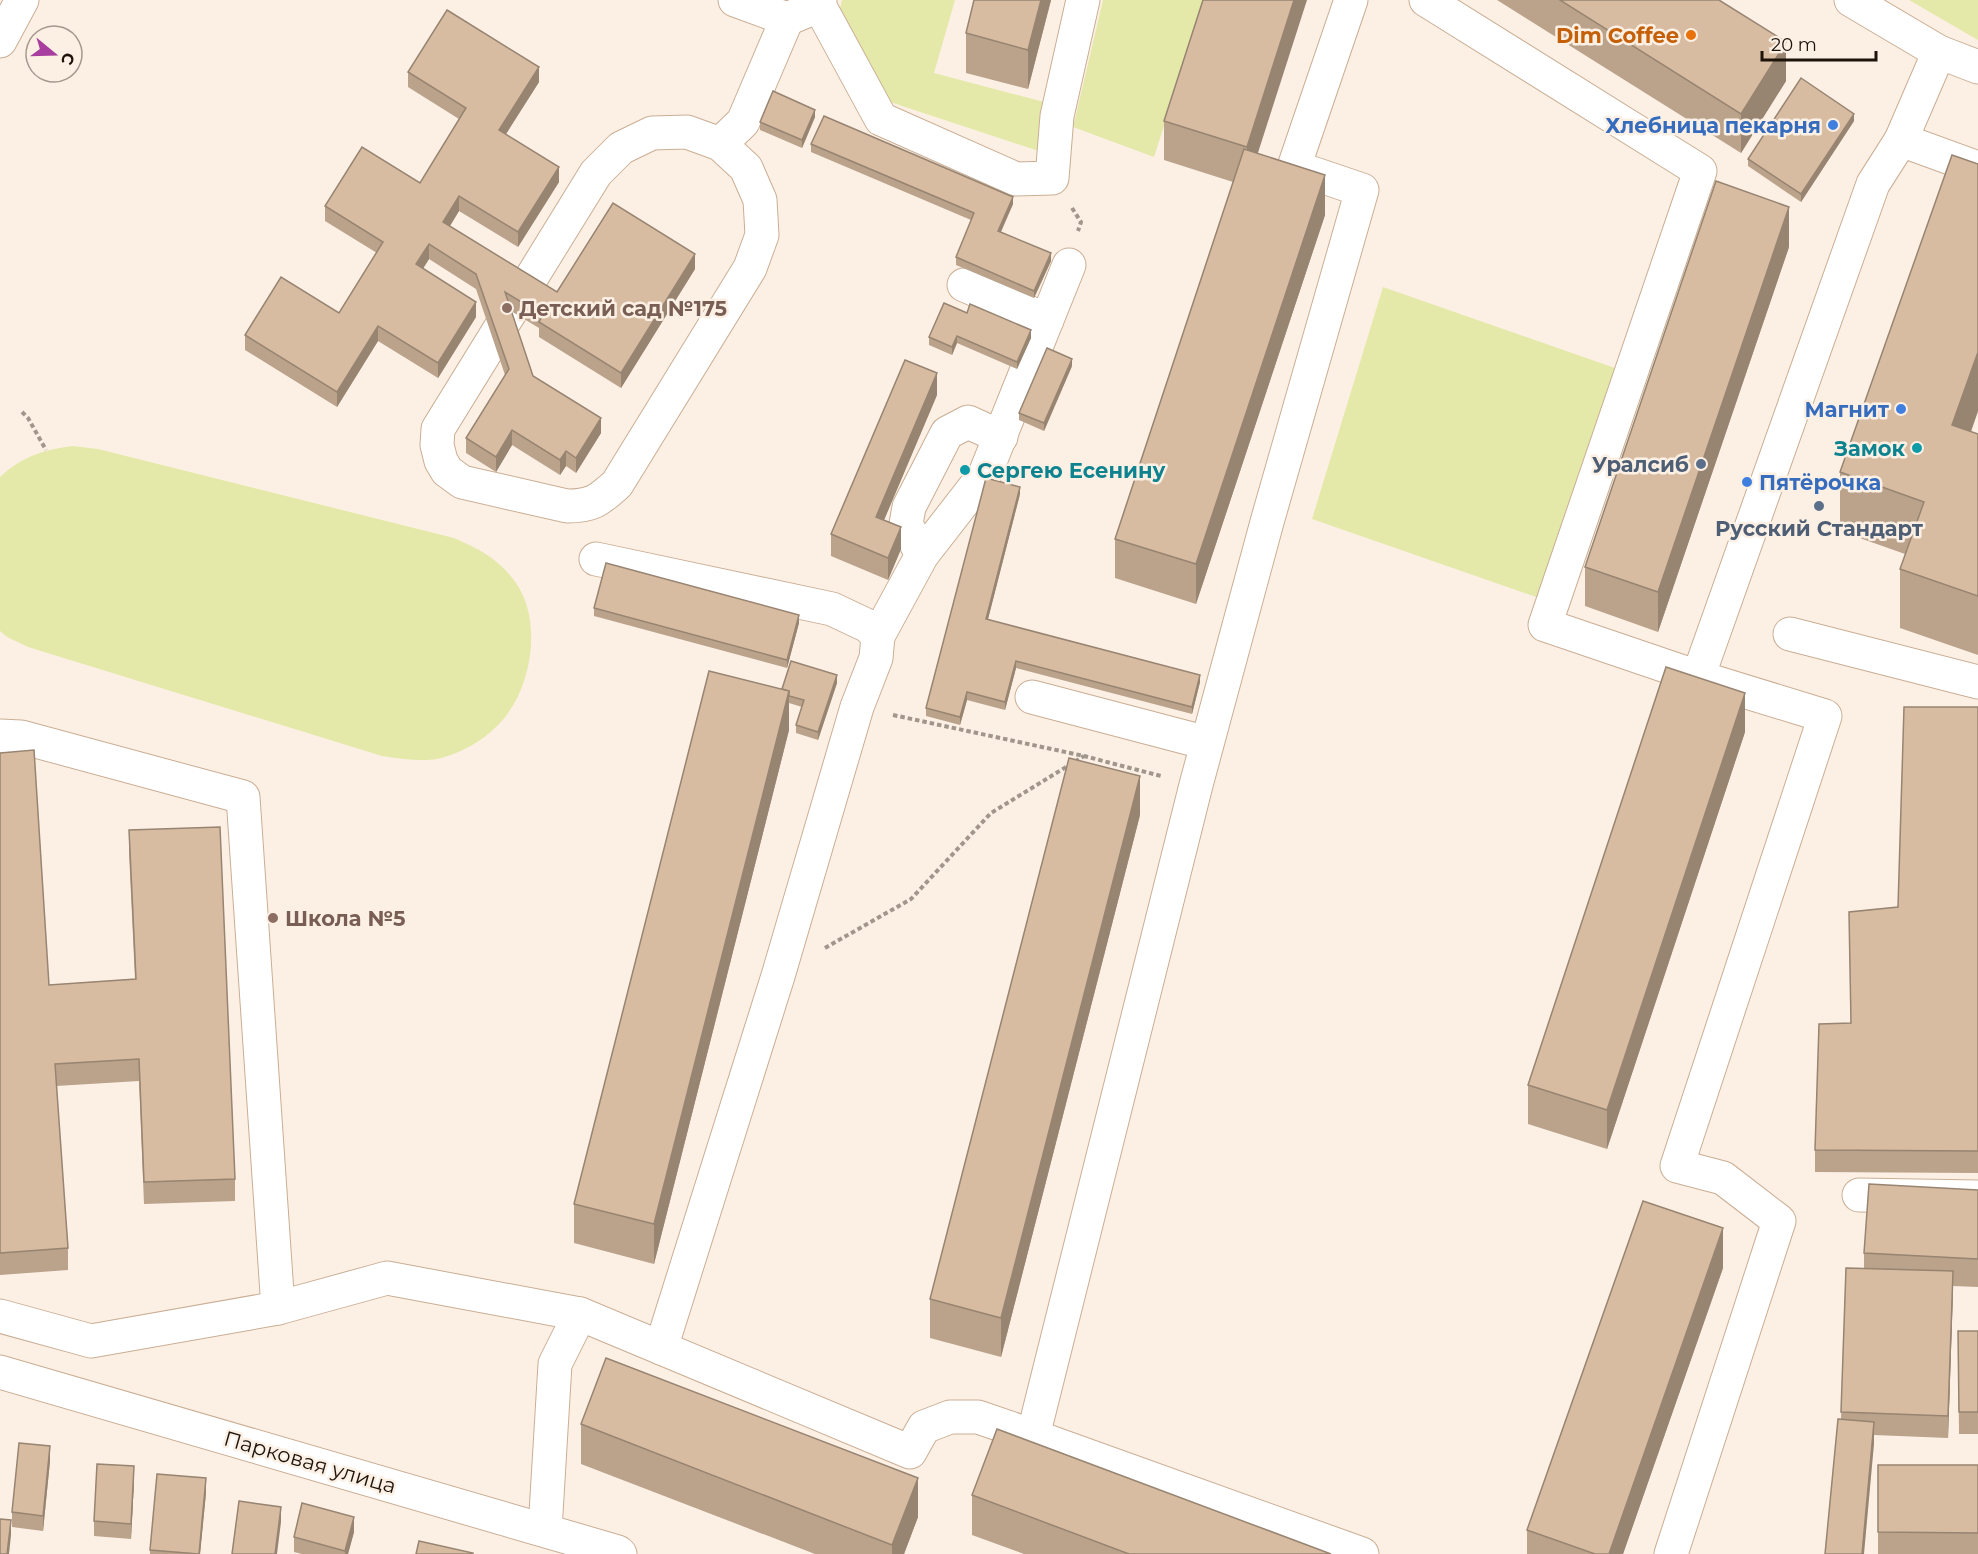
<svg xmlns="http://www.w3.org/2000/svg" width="1978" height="1554" font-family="Montserrat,sans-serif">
  <rect width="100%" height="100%" fill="#fcf0e5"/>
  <g fill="#e4e9aa">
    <polygon points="842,0 955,0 934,73 1063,107 1051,155 890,102 837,20"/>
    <polygon points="1103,0 1204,0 1154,157 1073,127"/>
    <polygon points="1909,0 1978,0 1978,40"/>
    <polygon points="1383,287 1615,368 1539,598 1312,519"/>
    <path d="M73 446 98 449 454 538C480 549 500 560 516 583 544 623 531 695 496 727 482 741 464 751 445 757 424 763 403 759 382 756L28 647 7 637 0 631V477C23 456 43 450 73 446Z"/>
  </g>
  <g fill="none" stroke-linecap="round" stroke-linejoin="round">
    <defs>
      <g id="minor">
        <polyline points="735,0 787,19 806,11"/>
        <polyline points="820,0 819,5 881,119 1016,179 1052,178 1057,116 1083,0"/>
        <polyline points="1426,0 1700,171 1545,625 1698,677"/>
        <polyline points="0,41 22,0"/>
        <path d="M687 132 720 144 746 168 760 200 762 235 750 268 617 484C599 500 593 506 567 506L462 482 447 471 441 461 437 445 438 429 596 173 621 148 652 133Z"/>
        <polyline points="1901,140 1939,52"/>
        <polyline points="720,144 743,122 787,19"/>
        <polyline points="964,285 1047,320"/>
        <polyline points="922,555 906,524 909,507 947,433 968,422 1001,437"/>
        <polyline points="596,559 832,609 868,626 878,636 876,658 857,707 778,976 661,1348"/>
        <polyline points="1790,634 1978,682"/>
        <polyline points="878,636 922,555 985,474 1069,265"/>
        <polyline points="1032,697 1207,743"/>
        <polyline points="0,736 21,737 243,797 278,1308"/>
        <polyline points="1859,1195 1978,1197"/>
        <polyline points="0,1316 91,1341 278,1308 387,1278 580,1314"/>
        <polyline points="0,1372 618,1552 620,1554"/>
        <polyline points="1033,1436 1362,1554"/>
        <polyline points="545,1530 555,1364 580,1314 910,1452 924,1427 950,1417 978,1417 1033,1436 1196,785 1267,522 1362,190 1294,167 1351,0"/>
        <polyline points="1671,1554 1779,1221 1723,1178 1677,1166 1825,716 1698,677 1873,184 1901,140 1978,168"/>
      </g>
      <polyline id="major" points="1851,0 1939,52 1978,67"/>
    </defs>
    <use href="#minor" stroke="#caae94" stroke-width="35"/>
    <use href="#major" stroke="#caae94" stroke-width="35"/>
    <g stroke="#a1968b" stroke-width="4" stroke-dasharray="4.5 3" stroke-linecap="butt">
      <polyline points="1072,208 1081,222 1078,231"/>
      <polyline points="22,412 28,418 46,450"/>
      <polyline points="893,715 1084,756 1161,776"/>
      <polyline points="825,948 911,899 991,813 1084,756"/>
    </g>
    <use href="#minor" stroke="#fff" stroke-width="33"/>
    <use href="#major" stroke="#fff" stroke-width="33"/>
  </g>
  <g fill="#baa28b">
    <polygon points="1051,0 1028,89 966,73 966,33"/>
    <polygon points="1203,0 1258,154 1325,215 1196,604 1115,578 1115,539 1233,182 1164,160 1164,121"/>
    <polygon points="1497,0 1719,0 1786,81 1741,153"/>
    <polygon points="408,72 539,82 506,134 559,182 518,247 459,211 450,226 557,292 695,269 621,388 539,337 539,328 511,311 533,376 601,433 576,473 566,466 560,475 512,445 496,472 466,453 466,438 505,375 476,289 429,259 423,269 476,317 438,378 378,341 337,407 245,350 245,335 339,313 377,253 325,221 325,206 420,183 459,119 408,87"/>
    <polygon points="815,117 802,148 760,130 760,122"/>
    <polygon points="1854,121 1801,202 1748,166 1748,159"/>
    <polygon points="811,144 1013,204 1001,232 1051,261 1034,298 956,265 956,257 971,220 811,152"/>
    <polygon points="1978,164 1978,411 1971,432 1978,434 1978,655 1900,628 1900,569 1905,554 1840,531 1840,472"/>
    <polygon points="1789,247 1658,632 1585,606 1585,567"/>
    <polygon points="967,313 1031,338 1017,369 957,343 952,355 929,345 929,337"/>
    <polygon points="1072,366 1044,431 1019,420 1019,413"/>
    <polygon points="937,395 884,520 901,549 888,580 831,556 831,534"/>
    <polygon points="1020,494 988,619 1200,682 1192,714 1016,668 1005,710 967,700 960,725 926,716 926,708"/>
    <polygon points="594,608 799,623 787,668 594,616"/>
    <polygon points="837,683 818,740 796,733 796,725 802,707 789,703 789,730 654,1264 574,1243 574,1204 782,689"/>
    <polygon points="1978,707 1978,1173 1815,1172 1815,1150 1850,1023"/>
    <polygon points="1745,732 1607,1149 1528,1124 1528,1085"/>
    <polygon points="0,753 49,985 135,979 129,852 129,830 235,1179 235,1201 144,1204 139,1081 56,1086 68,1248 68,1270 0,1275"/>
    <polygon points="1140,815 1001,1357 930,1338 930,1299"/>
    <polygon points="1978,1190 1978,1287 1953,1286 1948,1438 1874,1435 1874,1444 1841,1419 1846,1268 1864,1268 1864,1253"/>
    <polygon points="1723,1268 1623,1554 1527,1554 1527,1530"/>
    <polygon points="1958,1331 1978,1331 1978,1434 1959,1434"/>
    <polygon points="581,1424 918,1517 904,1554 815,1554 581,1464"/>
    <polygon points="50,1461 43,1531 12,1527 12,1512"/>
    <rect x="1878" y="1465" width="100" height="89"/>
    <polygon points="134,1481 131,1539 94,1536 94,1521"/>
    <polygon points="206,1493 200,1554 150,1554 150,1550"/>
    <polygon points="972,1495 1331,1554 1024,1554 972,1535"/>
    <polygon points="354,1532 348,1554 302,1554 294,1552 294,1537"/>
  </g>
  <g fill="#978471">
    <polygon points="1041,0 1051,0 1028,89 1028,50"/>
    <polygon points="1294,0 1307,0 1247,187 1247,147"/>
    <polygon points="1786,42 1786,81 1741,153 1741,114"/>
    <polygon points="539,67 539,82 499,145 499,130"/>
    <polygon points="815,110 815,117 802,148 802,140"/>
    <polygon points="1854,114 1854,121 1801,202 1801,194"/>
    <polygon points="559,167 559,182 518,247 518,232"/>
    <polygon points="1325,175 1325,215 1196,604 1196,564"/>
    <polygon points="459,196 459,211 443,237 443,222"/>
    <polygon points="1013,197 1013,204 998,238 998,231"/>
    <polygon points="1789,207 1789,247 1658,632 1658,592"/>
    <polygon points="429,244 429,259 416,279 416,264"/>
    <polygon points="1051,253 1051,261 1034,298 1034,291"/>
    <polygon points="695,254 695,269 621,388 621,373"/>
    <polygon points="476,302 476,317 438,378 438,363"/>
    <polygon points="378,326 378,341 337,407 337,392"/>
    <polygon points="1031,330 1031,338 1017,369 1017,362"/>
    <polygon points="957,336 957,343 952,355 952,347"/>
    <polygon points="1978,352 1978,411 1952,484 1952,425"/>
    <polygon points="1072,359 1072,366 1044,431 1044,423"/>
    <polygon points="937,373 937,395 876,539 876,517"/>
    <polygon points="601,418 601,433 576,473 576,458"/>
    <polygon points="512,430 512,445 496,472 496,457"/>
    <polygon points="566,451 566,466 560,475 560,460"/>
    <polygon points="1020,487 1020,494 986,627 986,619"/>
    <polygon points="901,527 901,549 888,580 888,558"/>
    <polygon points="799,615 799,623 787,668 787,660"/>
    <polygon points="1016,661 1016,668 1005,710 1005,702"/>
    <polygon points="837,675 837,683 818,740 818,732"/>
    <polygon points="1200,675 1200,682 1192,714 1192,707"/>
    <polygon points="789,691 789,730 654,1264 654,1224"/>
    <polygon points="967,692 967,700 960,725 960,717"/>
    <polygon points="1745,693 1745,732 1607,1149 1607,1110"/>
    <polygon points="1140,776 1140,815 1001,1357 1001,1318"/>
    <polygon points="1723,1228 1723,1268 1623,1554 1609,1554"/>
    <polygon points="1953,1271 1953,1293 1948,1438 1948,1416"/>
    <polygon points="1874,1422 1874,1444 1864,1554 1862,1554"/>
    <polygon points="50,1446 50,1461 43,1531 43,1516"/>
    <polygon points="134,1466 134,1481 131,1539 131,1524"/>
    <polygon points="206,1478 206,1493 200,1554 199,1554"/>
    <polygon points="918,1478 918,1517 904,1554 892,1554 892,1545"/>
    <polygon points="281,1507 281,1522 277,1554 275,1554"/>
    <polygon points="354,1517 354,1532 348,1554 345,1554 345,1551"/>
    <polygon points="11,1520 11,1535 9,1554 7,1554"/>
  </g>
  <g fill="#d8bca2" stroke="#978471" stroke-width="1.5">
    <polygon points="974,0 1041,0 1028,50 966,33"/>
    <polygon points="1203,0 1294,0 1247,147 1164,121"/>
    <polygon points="1560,0 1719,0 1786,42 1741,114"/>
    <polygon points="447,10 539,67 499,130 559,167 518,232 459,196 443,222 557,292 613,203 695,254 621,373 539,322 543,315 505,292 533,376 601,418 576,458 566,451 560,460 512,430 496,457 466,438 509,369 476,274 429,244 416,264 476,302 438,363 378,326 337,392 245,335 281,277 339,313 383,242 325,206 362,147 420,183 466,108 408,72"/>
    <polygon points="1801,78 1854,114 1801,194 1748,159"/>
    <polygon points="773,91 815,110 802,140 760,122"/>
    <polygon points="824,116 1013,197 998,231 1051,253 1034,291 956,257 974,213 811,144"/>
    <polygon points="1244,149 1325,175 1196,564 1115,539"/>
    <polygon points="1952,155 1978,164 1978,352 1952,425 1978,434 1978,596 1900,569 1924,502 1840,472"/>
    <polygon points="1716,181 1789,207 1658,592 1585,567"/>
    <polygon points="944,303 967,313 970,304 1031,330 1017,362 957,336 952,347 929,337"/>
    <polygon points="1047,348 1072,359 1044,423 1019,413"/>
    <polygon points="905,360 937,373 876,517 901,527 888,558 831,534"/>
    <polygon points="986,478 1020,487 986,619 1200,675 1192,707 1016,661 1005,702 967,692 960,717 926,708"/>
    <polygon points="606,563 799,615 787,660 594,608"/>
    <polygon points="791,661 837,675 818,732 796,725 804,700 789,696 789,691 782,689"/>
    <polygon points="1666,667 1745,693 1607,1110 1528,1085"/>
    <polygon points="709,671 789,691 654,1224 574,1204"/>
    <polygon points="1904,707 1978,707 1978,1151 1815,1150 1819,1024 1851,1023 1849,912 1898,907"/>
    <polygon points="34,750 49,985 136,979 129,830 220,827 235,1179 144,1182 139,1059 55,1064 68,1248 0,1253 0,753"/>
    <polygon points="1069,758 1140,776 1001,1318 930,1299"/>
    <polygon points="1869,1184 1978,1190 1978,1259 1864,1253"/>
    <polygon points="1643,1201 1723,1228 1609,1554 1595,1554 1527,1530"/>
    <polygon points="1846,1268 1953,1271 1948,1416 1841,1412"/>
    <polygon points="1958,1331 1978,1331 1978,1412 1959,1412"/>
    <polygon points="606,1358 918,1478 892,1545 581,1424"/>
    <polygon points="1838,1419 1874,1422 1862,1554 1825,1554"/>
    <polygon points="997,1429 1331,1554 1129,1554 972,1495"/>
    <polygon points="19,1443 50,1446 43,1516 12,1512"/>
    <polygon points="97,1464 134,1466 131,1524 94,1521"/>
    <polygon points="1878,1465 1978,1465 1978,1533 1878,1532"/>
    <polygon points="157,1474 206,1478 199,1554 150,1550"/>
    <polygon points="239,1501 281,1507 275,1554 232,1554"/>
    <polygon points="302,1503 354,1517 345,1551 294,1537"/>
    <polygon points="0,1519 11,1520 7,1554 0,1554"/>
    <polygon points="419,1541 473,1553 473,1554 416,1554"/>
  </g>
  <circle fill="#e8710a" stroke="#fcf0e5" stroke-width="2" cx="1691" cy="35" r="6"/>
  <g fill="#3f7fe0" stroke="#fcf0e5" stroke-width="2">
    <circle cx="1833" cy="125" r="6"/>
    <circle cx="1901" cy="409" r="6"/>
    <circle cx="1747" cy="482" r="6"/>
  </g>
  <g fill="#8d6e63" stroke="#fcf0e5" stroke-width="2">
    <circle cx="507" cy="308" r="6"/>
    <circle cx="273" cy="918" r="6"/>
  </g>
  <g fill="#0f9aa8" stroke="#fcf0e5" stroke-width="2">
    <circle cx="1917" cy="448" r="6"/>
    <circle cx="965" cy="470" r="6"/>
  </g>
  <g fill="#5c6f8a" stroke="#fcf0e5" stroke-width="2">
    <circle cx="1701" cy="464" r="6"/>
    <circle cx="1819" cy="506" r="6"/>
  </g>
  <g text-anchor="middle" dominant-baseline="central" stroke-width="5" stroke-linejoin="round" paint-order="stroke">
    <g font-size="21" font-weight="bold" fill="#c56008" stroke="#fcf0e5" text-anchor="end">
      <text x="1679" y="35">Dim Coffee</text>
    </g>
    <g font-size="21" font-weight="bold" fill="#366cbe" stroke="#fcf0e5" text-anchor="end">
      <text x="1821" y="125">Хлебница пекарня</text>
      <text x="1889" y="409">Магнит</text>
      <text x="1759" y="482" text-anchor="start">Пятёрочка</text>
    </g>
    <g font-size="21" font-weight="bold" fill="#785e54" stroke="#fcf0e5" text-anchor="start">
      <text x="519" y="308">Детский сад №175</text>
      <text x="285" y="918">Школа №5</text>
    </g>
    <g font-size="21" font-weight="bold" fill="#0d838f" stroke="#fcf0e5" text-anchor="end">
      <text x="1905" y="448">Замок</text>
      <text x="977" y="470" text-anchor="start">Сергею Есенину</text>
    </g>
    <g font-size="21" font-weight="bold" fill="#4e5e75" stroke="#fcf0e5" text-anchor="end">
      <text x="1689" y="464">Уралсиб</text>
      <text x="1819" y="528" text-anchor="middle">Русский Стандарт</text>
    </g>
    <g font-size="21" fill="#1d1309" stroke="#fcf0e5">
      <text transform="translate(310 1462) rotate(16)">Парковая улица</text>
    </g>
  </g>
  <g transform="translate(54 54) rotate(109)"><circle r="28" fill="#fcf0e5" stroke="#a3988d" stroke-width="1.5"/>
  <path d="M0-4.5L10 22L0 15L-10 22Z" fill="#a83e9f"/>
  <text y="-9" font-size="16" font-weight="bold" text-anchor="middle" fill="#1d1309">С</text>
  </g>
  <path d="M1762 51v9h114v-9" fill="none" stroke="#1d1309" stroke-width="3"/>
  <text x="1771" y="51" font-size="18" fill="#1d1309" stroke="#fcf0e5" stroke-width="4.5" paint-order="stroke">20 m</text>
</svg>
